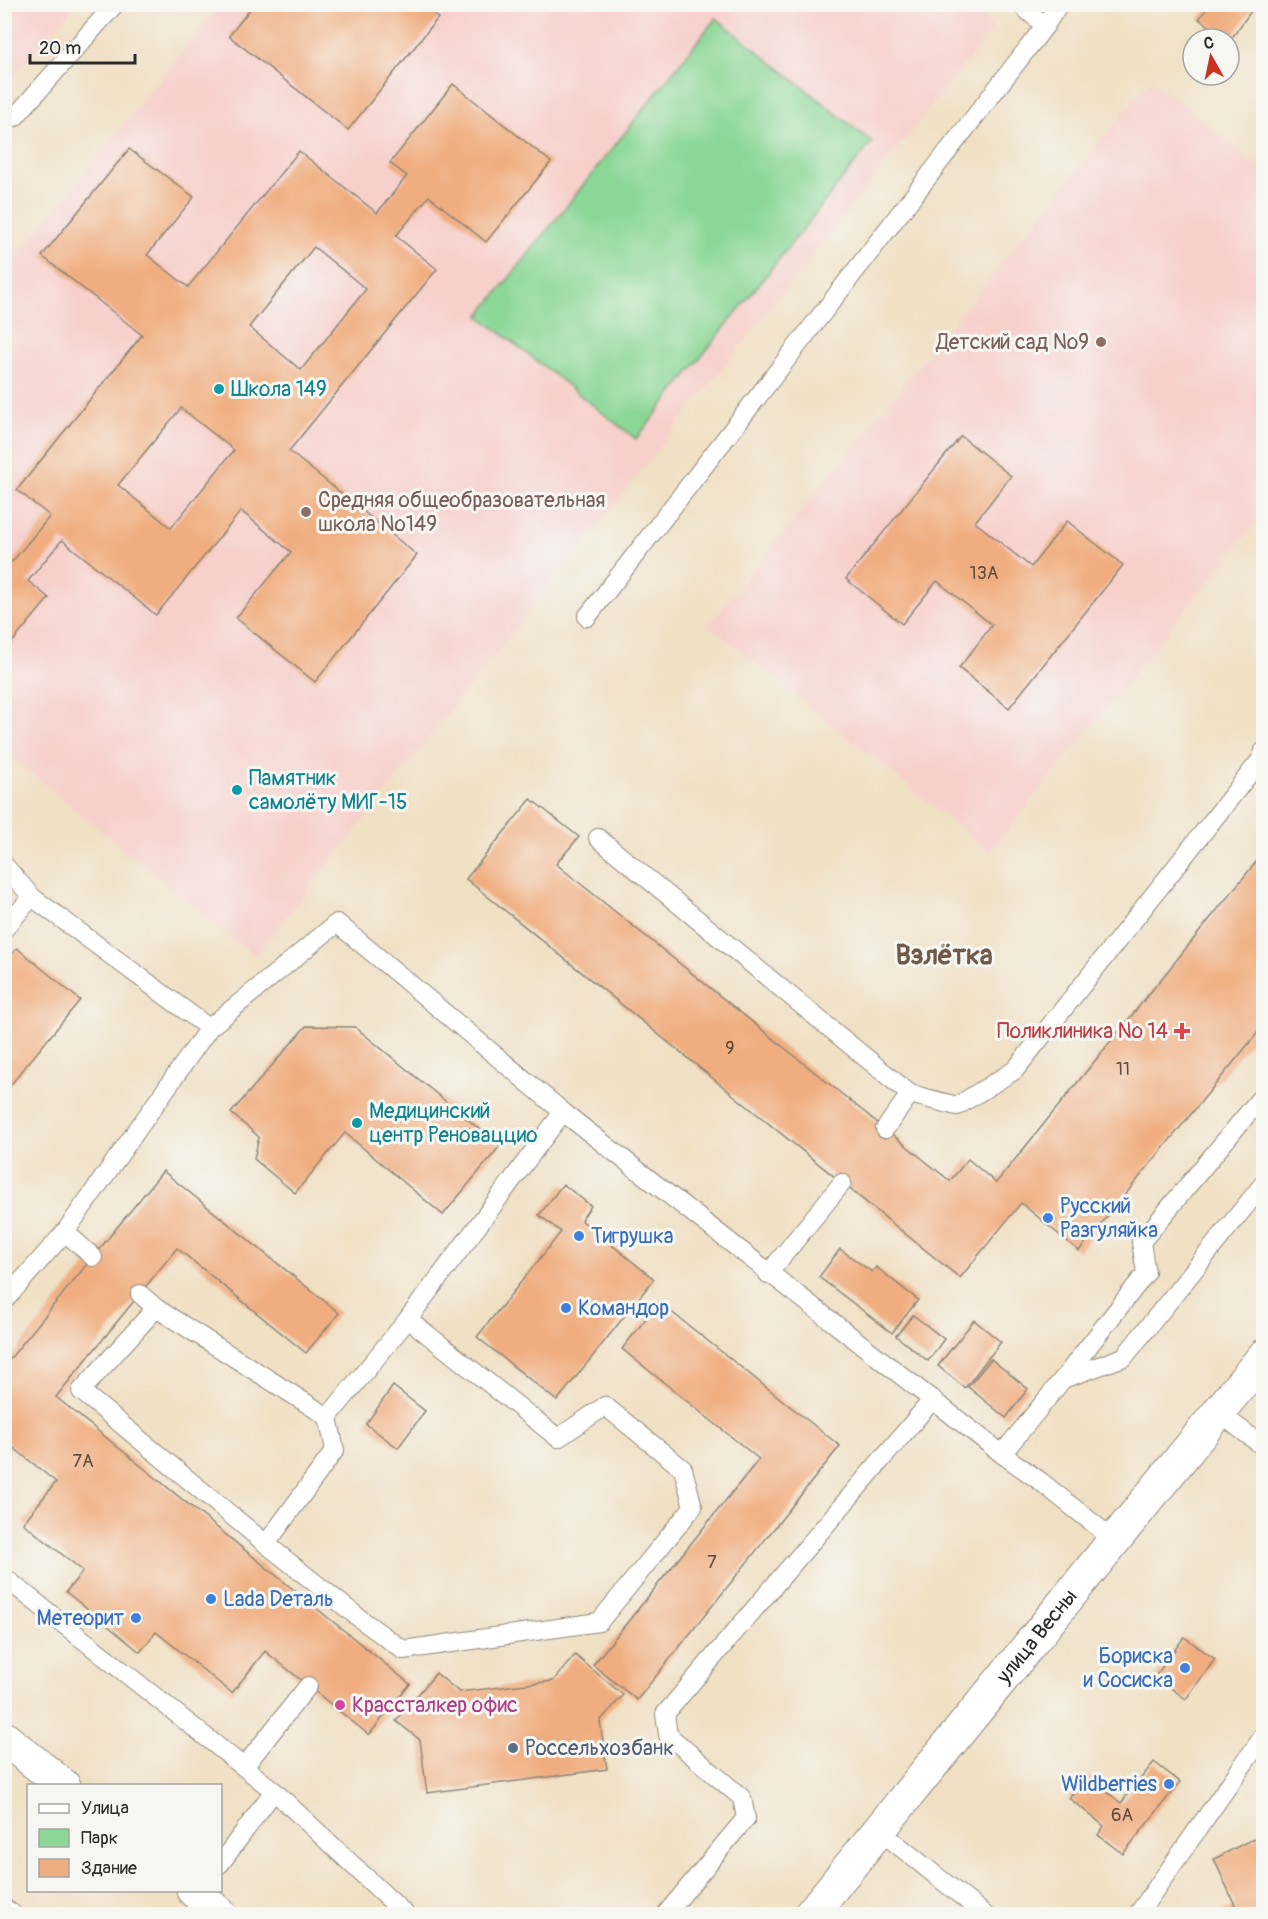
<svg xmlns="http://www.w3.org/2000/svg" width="1268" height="1919" font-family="Pangolin,sans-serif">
  <rect width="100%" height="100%" fill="#f6f6f2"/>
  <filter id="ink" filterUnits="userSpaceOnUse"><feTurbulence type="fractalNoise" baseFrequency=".0167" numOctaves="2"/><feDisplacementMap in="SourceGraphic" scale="12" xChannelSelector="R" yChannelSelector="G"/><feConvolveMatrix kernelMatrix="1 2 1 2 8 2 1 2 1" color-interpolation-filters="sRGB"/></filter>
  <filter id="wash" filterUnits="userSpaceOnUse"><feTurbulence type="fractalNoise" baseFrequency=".008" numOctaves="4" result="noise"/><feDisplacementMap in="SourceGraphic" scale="24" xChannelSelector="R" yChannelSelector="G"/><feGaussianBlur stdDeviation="1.35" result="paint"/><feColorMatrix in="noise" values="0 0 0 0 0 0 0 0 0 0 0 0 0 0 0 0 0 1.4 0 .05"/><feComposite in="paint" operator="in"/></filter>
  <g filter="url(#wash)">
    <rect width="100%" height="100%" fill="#f0e0c4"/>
    <g fill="#f7d0cc">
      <polygon points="5,4 76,5 5,86 4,5"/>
      <polygon points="968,4 994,27 255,956 5,752 4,272 220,5"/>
      <polygon points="1151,79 1263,170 1263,514 990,852 709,625"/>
    </g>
    <polygon fill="#8ad796" stroke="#5a8160" stroke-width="1.5" points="716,18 872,142 636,439 479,316"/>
    <g id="blocks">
      <g fill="#f0ae80" fill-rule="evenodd">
        <polygon points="254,4 421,4 438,18 348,130 229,36"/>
        <polygon points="1210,4 1256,4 1229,42 1229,39 1199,19"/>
        <path d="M453 84 551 162 486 242 429 196 396 236 437 269 289 451 417 555 315 682 236 618 291 552 241 511 156 615 62 540 28 581 49 598 4 652V556L12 562 50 516 17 490 142 335 42 256 129 149 194 197 147 255 188 287 299 151 377 213 407 176 390 163ZM314 247 366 289 301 370 249 327ZM181 408 234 450 171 528 118 485Z"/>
        <polygon points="961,436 1011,476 975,522 1031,567 1067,521 1123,565 1009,708 959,668 992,625 937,581 902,624 846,579"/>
        <polygon points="531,799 579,837 556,864 950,1181 968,1159 996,1183 1264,852 1264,1025 1079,1251 1021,1203 960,1278 466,879"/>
        <polygon points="17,948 80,1000 4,1093 4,963"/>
        <polygon points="306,1026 355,1027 500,1146 443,1215 345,1133 295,1193 254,1159 259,1137 231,1113"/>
        <polygon points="163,1171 339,1313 306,1353 177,1248 56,1397 410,1684 369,1735 265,1651 232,1693 156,1632 140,1652 66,1592 83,1571 23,1523 56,1482 4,1440 4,1366"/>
        <polygon points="563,1184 591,1206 581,1220 654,1279 557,1401 477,1337 561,1232 539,1215"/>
        <polygon points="840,1249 872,1272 876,1267 918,1300 892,1333 819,1277"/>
        <polygon points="659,1302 840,1446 637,1700 593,1665 759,1459 622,1349"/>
        <polygon points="913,1315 944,1339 928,1361 896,1336"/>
        <polygon points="974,1320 1001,1342 965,1388 938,1366"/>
        <polygon points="991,1359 1028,1389 1006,1418 968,1387"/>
        <polygon points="393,1386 425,1411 398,1448 366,1424"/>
        <polygon points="1184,1637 1215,1659 1186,1699 1155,1677"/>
        <polygon points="575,1655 623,1695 600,1721 607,1769 427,1793 420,1740 396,1721 436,1673 459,1692 553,1681"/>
        <polygon points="1154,1762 1180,1782 1123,1854 1098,1835 1104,1826 1069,1798 1086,1775 1121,1803"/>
        <polygon points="1264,1833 1264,1914 1217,1914 1235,1905 1214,1859"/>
      </g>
    </g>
  </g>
  <g filter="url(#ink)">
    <use href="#blocks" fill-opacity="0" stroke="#8e8678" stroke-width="1.5"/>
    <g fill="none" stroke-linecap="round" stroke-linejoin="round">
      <defs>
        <g id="lane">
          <polyline points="1020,4 1045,26"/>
          <polyline points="4,117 15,117 115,4"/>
          <polyline points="587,617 1045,26 1059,4"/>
          <polyline points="598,838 910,1094 957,1106 1015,1070 1262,758 1264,751"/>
          <polyline points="4,865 32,897 209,1028"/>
          <polyline points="4,929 32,897"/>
          <polyline points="885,1129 910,1094"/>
          <polyline points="65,1232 93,1257"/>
          <polyline points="768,1274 842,1183"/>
          <polyline points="140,1294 156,1308 328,1417 335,1450 266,1544 363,1621 403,1650 599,1622 693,1507 683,1469 605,1406 558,1438 408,1319"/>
          <polyline points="4,1301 65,1232 209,1028 337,923 563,1112 1002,1454 1040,1481 1114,1540"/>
          <polyline points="156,1308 81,1391 266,1544"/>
          <polyline points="1063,1379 1146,1273 1141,1242 1264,1094"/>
          <polyline points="1218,1412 1264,1447"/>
          <polyline points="328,1417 408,1319 563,1112"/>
          <polyline points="1002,1454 1063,1379 1124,1357 1264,1183"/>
          <polyline points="4,1577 274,1791 405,1914"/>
          <polyline points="244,1767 308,1686"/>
          <polyline points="879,1830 984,1914"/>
          <polyline points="220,1864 274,1791"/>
          <polyline points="4,1908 13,1914"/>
          <polyline points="666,1914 746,1818 742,1798 668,1735 665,1714 933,1399"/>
          <polyline points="1138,1914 1264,1735"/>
        </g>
        <g id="street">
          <path id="s1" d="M811 1914 1264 1356"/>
        </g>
        <g id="secondary">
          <polyline points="4,1738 64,1786"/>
          <polyline points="193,1890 220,1914"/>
        </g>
      </defs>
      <use href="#lane" stroke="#8e8678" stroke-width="20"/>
      <use href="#street" stroke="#8e8678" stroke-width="35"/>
      <use href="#secondary" stroke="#8e8678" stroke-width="35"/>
      <use href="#lane" stroke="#fff" stroke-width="18"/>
      <use href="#street" stroke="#fff" stroke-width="33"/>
      <use href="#secondary" stroke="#fff" stroke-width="33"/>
    </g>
  </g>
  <g fill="#8d6e63" stroke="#f6f6f2" stroke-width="2">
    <circle cx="1101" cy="342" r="6"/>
    <circle cx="306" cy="512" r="6"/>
  </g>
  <g fill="#0f9aa8" stroke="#f6f6f2" stroke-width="2">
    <circle cx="219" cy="389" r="6"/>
    <circle cx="237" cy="790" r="6"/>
    <circle cx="357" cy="1123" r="6"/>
  </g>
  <path fill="#e0444e" stroke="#f6f6f2" stroke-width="2" d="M1179 1022h6v6h6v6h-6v6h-6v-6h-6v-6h6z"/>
  <g fill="#3f7fe0" stroke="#f6f6f2" stroke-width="2">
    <circle cx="1048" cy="1218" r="6"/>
    <circle cx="579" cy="1236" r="6"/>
    <circle cx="566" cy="1308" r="6"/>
    <circle cx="211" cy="1599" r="6"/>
    <circle cx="136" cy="1618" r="6"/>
    <circle cx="1185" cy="1668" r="6"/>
    <circle cx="1169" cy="1784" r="6"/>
  </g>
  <circle fill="#d1479c" stroke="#f6f6f2" stroke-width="2" cx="340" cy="1705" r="6"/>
  <circle fill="#5c6f8a" stroke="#f6f6f2" stroke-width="2" cx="513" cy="1748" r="6"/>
  <g text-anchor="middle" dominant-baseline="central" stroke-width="6" stroke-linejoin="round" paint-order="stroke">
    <g font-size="18" fill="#5c4c40">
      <text x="984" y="573">13А</text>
      <text x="730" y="1048">9</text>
      <text x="1123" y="1069">11</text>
      <text x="83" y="1461">7А</text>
      <text x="712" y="1562">7</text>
      <text x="1122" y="1815">6А</text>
    </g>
    <g font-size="21" fill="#785e54" stroke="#f6f6f2" text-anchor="end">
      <text x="1089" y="342">Детский сад №9</text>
      <text x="318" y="500" text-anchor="start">Средняя общеобразовательная<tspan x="318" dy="24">школа №149</tspan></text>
    </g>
    <g font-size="21" fill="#0d838f" stroke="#f6f6f2" text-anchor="start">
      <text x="231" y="389">Школа 149</text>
      <text x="249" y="778">Памятник<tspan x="249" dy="24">самолёту МИГ-15</tspan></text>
      <text x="369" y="1111">Медицинский<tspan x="369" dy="24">центр Реноваццио</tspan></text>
    </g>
    <g font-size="21" fill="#be3a42" stroke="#f6f6f2" text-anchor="end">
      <text x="1168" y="1031">Поликлиника № 14</text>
    </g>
    <g font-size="21" fill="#366cbe" stroke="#f6f6f2" text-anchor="start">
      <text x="1060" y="1206">Русский<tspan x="1060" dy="24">Разгуляйка</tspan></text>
      <text x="591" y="1236">Тигрушка</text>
      <text x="578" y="1308">Командор</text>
      <text x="223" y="1599">Lada Dеталь</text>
      <text x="124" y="1618" text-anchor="end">Метеорит</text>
      <text x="1173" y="1656" text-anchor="end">Бориска<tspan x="1173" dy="24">и Сосиска</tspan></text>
      <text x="1157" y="1784" text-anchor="end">Wildberries</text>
    </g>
    <g font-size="21" fill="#2b2b2b" stroke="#f6f6f2">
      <text stroke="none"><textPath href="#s1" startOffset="358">улица Весны</textPath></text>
    </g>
    <g font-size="21" fill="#b23c85" stroke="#f6f6f2" text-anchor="start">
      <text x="352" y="1705">Крассталкер офис</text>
    </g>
    <g font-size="21" fill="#4e5e75" stroke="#f6f6f2" text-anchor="start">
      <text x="525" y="1748">Россельхозбанк</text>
    </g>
    <g font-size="27" font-weight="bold" fill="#705949" stroke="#f6f6f2">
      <text x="944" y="955">Взлётка</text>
    </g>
  </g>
  <rect width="1268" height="1919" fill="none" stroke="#f6f6f2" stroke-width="24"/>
  <rect x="27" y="1784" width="195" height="108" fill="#f6f6f2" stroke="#a5a5a2" stroke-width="1.5"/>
  <rect x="39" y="1804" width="30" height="9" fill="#ffffff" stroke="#a5a5a2" stroke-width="1.5"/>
  <text x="81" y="1814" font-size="18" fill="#2b2b2b">Улица</text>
  <rect x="39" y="1829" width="30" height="18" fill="#8ad796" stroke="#a5a5a2" stroke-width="1.5"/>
  <text x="81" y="1844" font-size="18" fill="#2b2b2b">Парк</text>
  <rect x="39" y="1859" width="30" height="18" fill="#f0ae80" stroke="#a5a5a2" stroke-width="1.5"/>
  <text x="81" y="1874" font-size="18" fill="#2b2b2b">Здание</text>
  <g transform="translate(1211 57) rotate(351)"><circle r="28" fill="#f6f6f2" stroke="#a5a5a2" stroke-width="1.5"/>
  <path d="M0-4.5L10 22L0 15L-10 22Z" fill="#c8321e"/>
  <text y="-9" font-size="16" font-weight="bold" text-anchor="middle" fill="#2b2b2b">С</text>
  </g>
  <path d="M30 54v9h105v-9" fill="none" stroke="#2b2b2b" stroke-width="3"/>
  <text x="39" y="54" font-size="18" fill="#2b2b2b" stroke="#f6f6f2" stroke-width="4.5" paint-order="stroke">20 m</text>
</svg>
